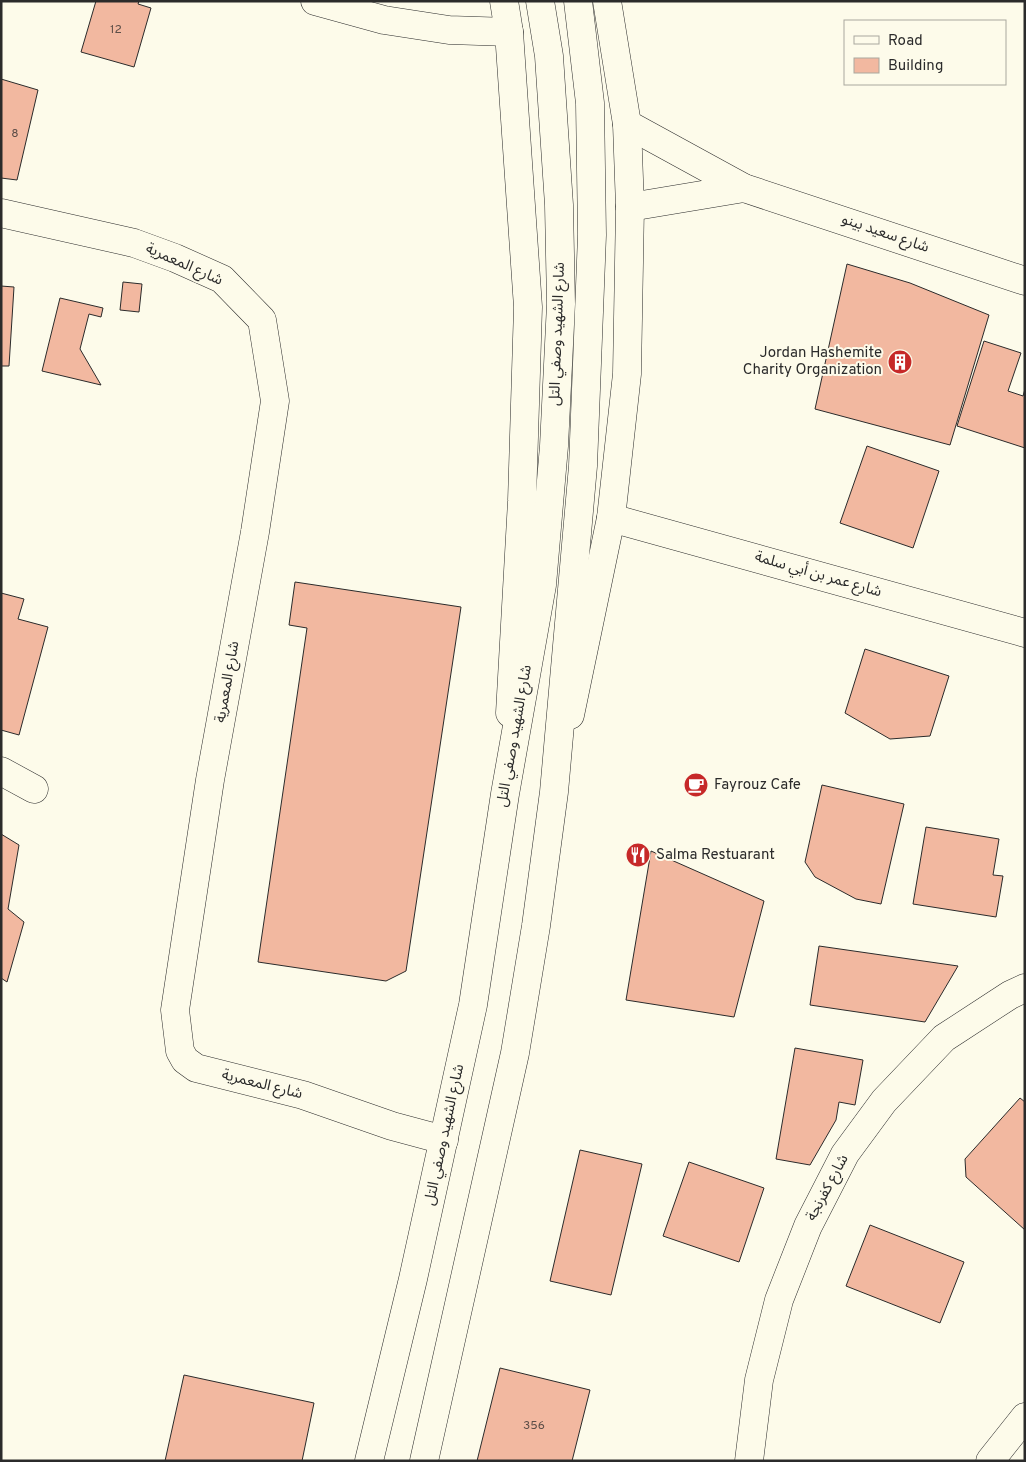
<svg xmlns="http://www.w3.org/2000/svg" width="1026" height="1462" font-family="Overpass,'Noto Sans Arabic',sans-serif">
  <rect width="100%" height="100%" fill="#fdfbea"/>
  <g fill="#f2b8a0" stroke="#2b2b2b">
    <polygon points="96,1 139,1 138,4 151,8 134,67 81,52"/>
    <polygon points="1,79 38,90 17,180 1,178"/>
    <polygon points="847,264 910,283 989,315 950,445 815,409"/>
    <polygon points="123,282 142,284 139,312 120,310"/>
    <polygon points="1,286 14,287 9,366 1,366"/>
    <polygon points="60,298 103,308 101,317 89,314 80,349 101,385 42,371"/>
    <polygon points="984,341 1021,353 1008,391 1023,396 1025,389 1025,448 957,426"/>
    <polygon points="867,446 939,471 913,548 840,523"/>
    <polygon points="295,582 461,607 406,971 386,981 258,962 307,628 289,625"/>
    <polygon points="1,593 24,599 18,619 48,627 19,735 1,730"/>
    <polygon points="865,649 949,676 930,736 890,739 845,713"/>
    <polygon points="822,785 904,804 881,904 856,899 815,877 805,862"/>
    <polygon points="926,827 999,839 993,875 1003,876 996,917 913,904"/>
    <polygon points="1,834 19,845 8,909 24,922 7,982 1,978"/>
    <polygon points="651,851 764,901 734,1017 626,1000"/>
    <polygon points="819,946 958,966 925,1022 810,1005"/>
    <polygon points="795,1048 863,1060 855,1105 839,1102 836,1120 810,1165 776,1159"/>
    <polygon points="1020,1098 1025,1102 1025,1230 966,1177 965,1159"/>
    <polygon points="580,1150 642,1164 611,1295 550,1281"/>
    <polygon points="689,1162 764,1188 739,1262 663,1236"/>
    <polygon points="870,1225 964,1262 940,1323 846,1286"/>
    <polygon points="500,1368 590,1390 572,1461 477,1461"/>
    <polygon points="184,1375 314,1403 302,1461 165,1461"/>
  </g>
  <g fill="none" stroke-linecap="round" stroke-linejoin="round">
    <defs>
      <g id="minor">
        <polyline points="315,1 384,20 449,30 509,32"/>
        <polyline points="504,1 509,32 528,307 522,501 510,713"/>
        <polyline points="627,124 744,188 1025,281"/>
        <polyline points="630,207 744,188"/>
        <polyline points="1,213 134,243 175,258 222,279 262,320 275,401 255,532 210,780 175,1010 180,1051 185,1060 196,1068 303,1095 392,1126 444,1140"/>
        <polyline points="611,518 1025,633"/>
        <polyline points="570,715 611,518 627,374 630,207 627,124 607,1"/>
        <polyline points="1,771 34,789"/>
        <polyline points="749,1461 759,1380 779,1300 808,1226 845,1154 884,1101 944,1038 1010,995 1025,988"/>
        <polyline points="990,1461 1025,1417"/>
      </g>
      <g id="major">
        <polyline points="369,1461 413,1279 473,1005 505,794 542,585 554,446 561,304 559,205 549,56 540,1"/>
        <polyline points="424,1461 515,1053 536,926 554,792 583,466 592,235 590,103 578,1"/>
      </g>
    </defs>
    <use href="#minor" stroke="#2b2b2b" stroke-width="29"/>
    <use href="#major" stroke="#2b2b2b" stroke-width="29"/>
    <use href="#minor" stroke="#fdfbea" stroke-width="28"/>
    <use href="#major" stroke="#fdfbea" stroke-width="28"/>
  </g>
  <defs>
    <symbol id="building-disc" viewBox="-11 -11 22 22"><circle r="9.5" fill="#c62828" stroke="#fdfbea"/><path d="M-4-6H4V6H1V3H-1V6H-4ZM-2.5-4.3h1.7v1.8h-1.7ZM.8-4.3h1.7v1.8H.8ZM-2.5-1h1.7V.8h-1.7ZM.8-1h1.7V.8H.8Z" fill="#fff"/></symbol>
    <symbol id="cafe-disc" viewBox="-11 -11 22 22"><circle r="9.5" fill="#c62828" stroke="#fdfbea"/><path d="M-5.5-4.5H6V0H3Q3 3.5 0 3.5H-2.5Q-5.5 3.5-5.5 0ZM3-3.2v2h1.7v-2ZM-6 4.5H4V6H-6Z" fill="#fff"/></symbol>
    <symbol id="restaurant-disc" viewBox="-11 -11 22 22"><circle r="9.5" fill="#c62828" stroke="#fdfbea"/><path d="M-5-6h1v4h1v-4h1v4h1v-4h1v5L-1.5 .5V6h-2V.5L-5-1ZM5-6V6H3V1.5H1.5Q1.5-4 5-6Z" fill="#fff"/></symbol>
  </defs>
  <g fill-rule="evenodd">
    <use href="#building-disc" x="886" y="348" width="28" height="28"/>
    <use href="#cafe-disc" x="682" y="771" width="28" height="28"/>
    <use href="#restaurant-disc" x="624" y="841" width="28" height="28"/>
  </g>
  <g text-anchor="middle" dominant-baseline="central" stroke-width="4" stroke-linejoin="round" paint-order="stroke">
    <g font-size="12" fill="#5d4e48">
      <text x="116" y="30">12</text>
      <text x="15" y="134">8</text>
      <text x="534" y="1426">356</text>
    </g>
    <g font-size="15" fill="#2b2b2b" stroke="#fdfbea">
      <text transform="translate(885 234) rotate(19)">شارع سعيد بينو</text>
      <text transform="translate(184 265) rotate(24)">شارع المعمرية</text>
      <text transform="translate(558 334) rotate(-88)">شارع الشهيد وصفي التل</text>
      <text transform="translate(818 575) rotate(16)">شارع عمر بن أبي سلمة</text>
      <text transform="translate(228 682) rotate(-80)">شارع المعمرية</text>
      <text transform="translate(515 736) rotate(-80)">شارع الشهيد وصفي التل</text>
      <text transform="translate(262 1085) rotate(14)">شارع المعمرية</text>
      <text transform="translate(445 1135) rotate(-78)">شارع الشهيد وصفي التل</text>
      <text transform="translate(828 1188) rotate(-62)">شارع كفرنجة</text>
    </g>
    <g font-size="15" fill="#2b2b2b" stroke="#fdfbea" text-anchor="start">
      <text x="882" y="353" text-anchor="end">Jordan Hashemite<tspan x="882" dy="17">Charity Organization</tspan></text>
      <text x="714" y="785">Fayrouz Cafe</text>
      <text x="656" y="855">Salma Restuarant</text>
    </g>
  </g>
  <rect width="1026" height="1462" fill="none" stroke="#2b2b2b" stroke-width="5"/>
  <rect x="844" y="20" width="162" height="65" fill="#fdfbea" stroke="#a9a89e"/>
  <rect x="854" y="36" width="25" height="8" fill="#fdfbea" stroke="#a9a89e"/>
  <text x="888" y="45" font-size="15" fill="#2b2b2b">Road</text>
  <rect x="854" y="58" width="25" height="15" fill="#f2b8a0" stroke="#a9a89e"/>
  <text x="888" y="70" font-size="15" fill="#2b2b2b">Building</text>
</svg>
